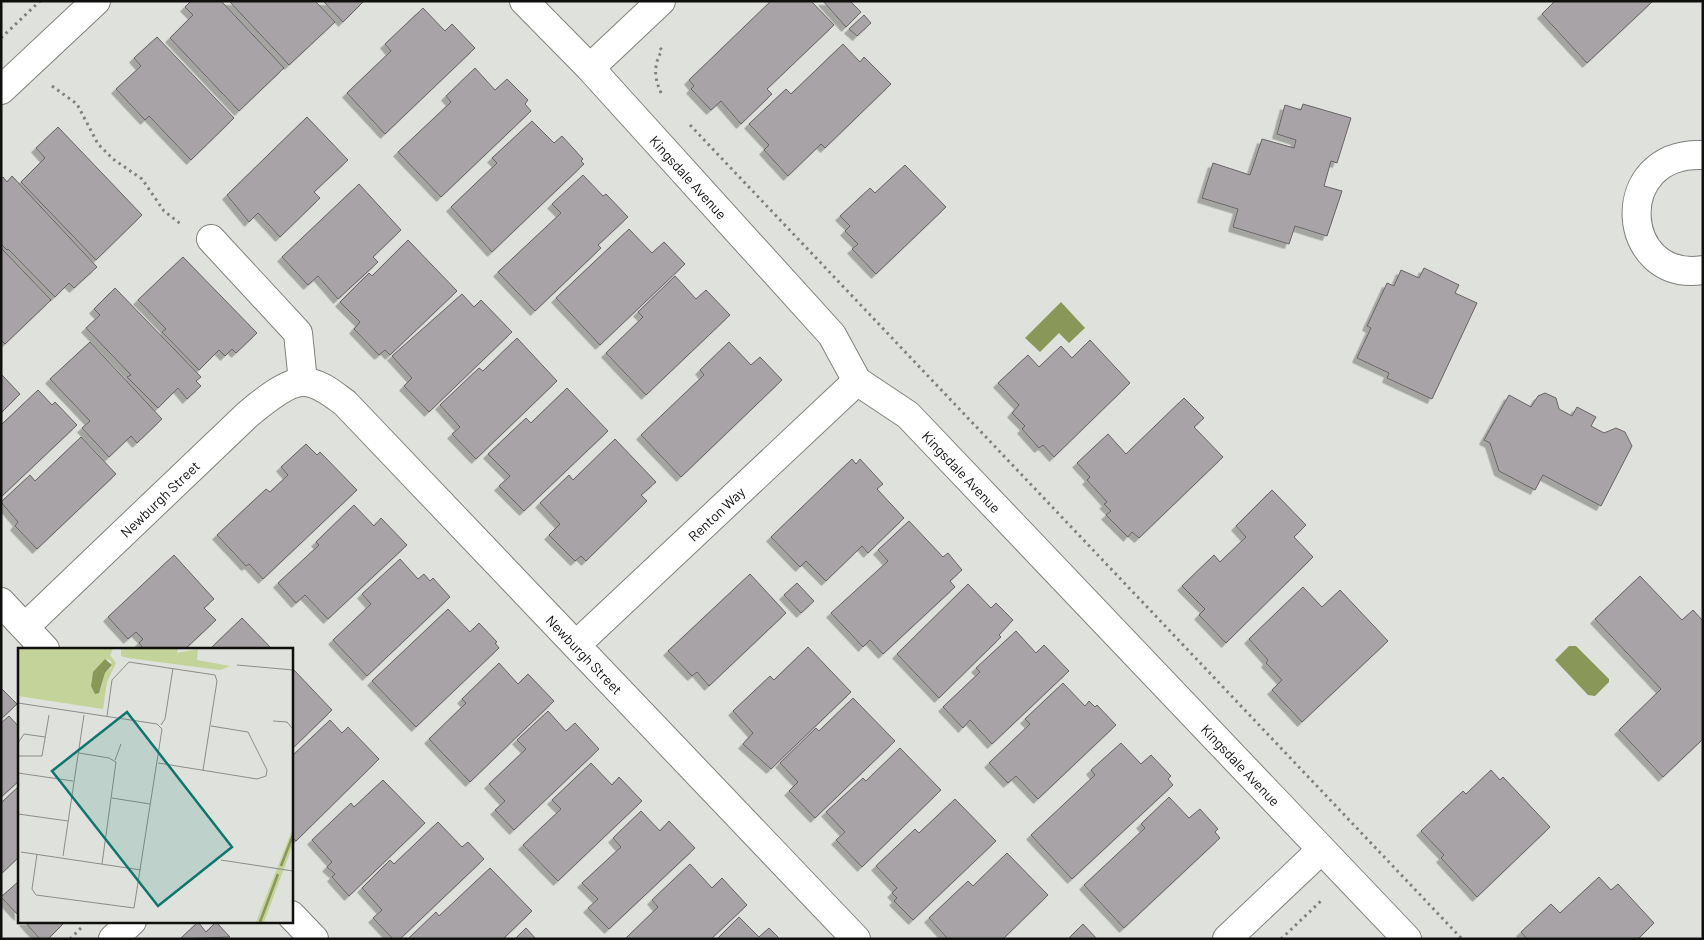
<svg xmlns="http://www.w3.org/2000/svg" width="1704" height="940" font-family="Barlow,sans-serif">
  <defs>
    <filter id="shadow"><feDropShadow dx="-4.5" dy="4.5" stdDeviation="0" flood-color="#0004"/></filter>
  </defs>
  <rect width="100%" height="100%" fill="#dfe1dc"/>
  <g fill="#899759">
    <polygon points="1061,302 1085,328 1069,343 1059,333 1040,352 1025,338"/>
    <polygon points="1569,646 1576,646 1609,679 1609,682 1595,696 1588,695 1555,660"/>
  </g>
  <g fill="#a8a3a6" stroke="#686366" filter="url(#shadow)">
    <polygon points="191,1 221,1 284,68 239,111 170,38 193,15 185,7"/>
    <polygon points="229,1 315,1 335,22 289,65"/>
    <polygon points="323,1 364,1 343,22"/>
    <polygon points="771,1 811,1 834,25 767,89 772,94 741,124 721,101 711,110 691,89 694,86 689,80"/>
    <polygon points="823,1 850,1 861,12 846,27"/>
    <polygon points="1555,1 1653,1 1587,63 1542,14"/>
    <polygon points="423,8 445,31 452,24 475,48 385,134 347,93 391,51 385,44"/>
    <polygon points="864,15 871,23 857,36 849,29"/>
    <polygon points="157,37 234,118 191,160 149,116 145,120 116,89 141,66 134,58"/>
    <polygon points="843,44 860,62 864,57 891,84 825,148 821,144 788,176 764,150 769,145 749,124 786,89 791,94"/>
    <polygon points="475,68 495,90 507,79 528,100 525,104 531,111 441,197 398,152 451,102 446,96"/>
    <polygon points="1303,104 1351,118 1337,163 1331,161 1324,186 1342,191 1327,236 1295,226 1289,244 1233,227 1238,209 1202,198 1213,163 1250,175 1262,139 1294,148 1296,140 1277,134 1285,105 1301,110"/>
    <polygon points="307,117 348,160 314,192 320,198 280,237 258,213 249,222 227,195"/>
    <polygon points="532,121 554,143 562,136 583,159 581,161 584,164 492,252 451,207 497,163 492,158"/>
    <polygon points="58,127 142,215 96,260 21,182 45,158 36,148"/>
    <polygon points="905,165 946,207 876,274 852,249 858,244 845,231 850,226 840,216 870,188 875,193"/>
    <polygon points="583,175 603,196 606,194 628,217 598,245 601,248 535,311 498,272 561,213 552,204"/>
    <polygon points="12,176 97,267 74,288 69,283 55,297 8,249 7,250 1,244 1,179 3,177 7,182"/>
    <polygon points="359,184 401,230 373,257 378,262 338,299 318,276 308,285 282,257"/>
    <polygon points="629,229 652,253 664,242 685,264 600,345 556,298"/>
    <polygon points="408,240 457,291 390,355 385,350 379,355 354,329 360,322 340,302 369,273 372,276"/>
    <polygon points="1,248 51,300 5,344 1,340"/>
    <polygon points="183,257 257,333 236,353 232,349 225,356 219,350 199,370 162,332 166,329 138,300"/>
    <polygon points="1424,268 1459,285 1455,293 1477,303 1432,399 1387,378 1389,373 1357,358 1371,328 1367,326 1387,283 1394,286 1401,270 1419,278"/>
    <polygon points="675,276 696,299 706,290 730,315 646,395 606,353 643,317 638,312"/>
    <polygon points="115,288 201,377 196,381 201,386 187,399 178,388 158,408 127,377 131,375 86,328 100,315 94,309"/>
    <polygon points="462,294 474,307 481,300 512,332 429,412 404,386 412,378 392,356"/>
    <polygon points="517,338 557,381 476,459 452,434 460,427 440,405 479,368 483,371"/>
    <polygon points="1090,340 1130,383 1054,457 1043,445 1039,448 1022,429 1025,426 1012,413 1019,405 998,383 1028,355 1039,367 1061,346 1072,358"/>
    <polygon points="90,342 162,419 137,443 131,436 109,457 82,428 90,421 50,379"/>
    <polygon points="729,342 751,365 760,357 782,380 681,477 641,435 704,375 700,370"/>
    <polygon points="1,374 20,394 1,413"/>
    <polygon points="567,388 608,431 524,511 499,486 510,476 488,454 526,418 531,423"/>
    <polygon points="38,390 52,405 55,402 77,425 1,497 1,425"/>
    <polygon points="1545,393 1556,398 1559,409 1572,416 1577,407 1596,417 1591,426 1604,433 1616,428 1625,432 1632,446 1601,506 1543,475 1535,490 1499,471 1490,443 1484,440 1509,395 1531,407 1538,396"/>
    <polygon points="1184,398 1204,418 1194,427 1223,457 1139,538 1132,532 1128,537 1106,515 1111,511 1104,504 1107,502 1087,480 1090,477 1077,463 1108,434 1126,454"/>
    <polygon points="81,437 116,474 37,549 15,526 18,522 1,502 30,475 35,481"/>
    <polygon points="615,439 656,482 641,495 647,501 586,561 581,556 575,561 549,535 560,524 540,503 569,475 573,480"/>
    <polygon points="306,444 317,455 320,452 357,490 263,579 249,564 246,566 217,535 266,489 270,492 288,475 281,467"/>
    <polygon points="852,459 856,464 860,459 883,484 877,489 904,518 868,553 862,546 826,581 806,561 800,567 771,537"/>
    <polygon points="1272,490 1306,525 1294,537 1313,557 1226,643 1199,615 1205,609 1182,586 1214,555 1220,562 1246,537 1236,526"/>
    <polygon points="354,505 374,526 381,518 407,545 328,619 305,595 296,603 278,583 319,545 316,542"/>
    <polygon points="909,521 943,557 948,553 962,570 950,581 955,587 883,654 870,640 863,647 831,613 888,561 878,550"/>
    <polygon points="174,555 214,599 204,608 216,620 185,649 144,649 139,643 143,639 136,632 128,639 108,617"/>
    <polygon points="400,559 418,579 424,574 430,581 433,578 450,597 367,676 333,640 371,604 362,594"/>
    <polygon points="750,574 786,613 709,686 697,672 692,676 668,651"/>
    <polygon points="1640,576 1682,620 1693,610 1703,621 1703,739 1663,777 1619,730 1661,689 1595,619"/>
    <polygon points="797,583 814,601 801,613 784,595"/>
    <polygon points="968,584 991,608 996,603 1013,620 999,635 1001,637 939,698 897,654"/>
    <polygon points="1303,587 1322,607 1340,590 1388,641 1302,722 1272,690 1282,680 1266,663 1268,660 1249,639"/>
    <polygon points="448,609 470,632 479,623 497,642 495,643 499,648 416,727 372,681"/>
    <polygon points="242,618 272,649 210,649"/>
    <polygon points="1016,631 1036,653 1044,645 1069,671 992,744 970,720 963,728 943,707 980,672 976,668"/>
    <polygon points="808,647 851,692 771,769 743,744 753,733 733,711 770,676 774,680"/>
    <polygon points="499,663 518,684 528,674 554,701 470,782 429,739 466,703 462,699"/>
    <polygon points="293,669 332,710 291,750 291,670"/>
    <polygon points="1063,683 1085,706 1089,701 1095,707 1097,705 1116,725 1038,799 1016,776 1008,783 989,763 1030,724 1025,719"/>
    <polygon points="1,688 17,704 1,719"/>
    <polygon points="853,698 895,741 815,818 789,791 798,782 780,763 816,728 819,731"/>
    <polygon points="548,711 566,731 575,723 599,749 514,830 495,810 505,801 489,784 526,749 517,740"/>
    <polygon points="9,716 19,727 19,781 1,797 1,723"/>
    <polygon points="330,720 342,733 348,727 379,759 296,841 291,836 291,757"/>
    <polygon points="1121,743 1141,764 1151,755 1171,776 1168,779 1173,785 1072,879 1031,835 1095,775 1091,770"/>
    <polygon points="900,748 941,790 862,867 836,840 845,832 826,812 863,778 866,781"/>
    <polygon points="591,763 612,785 619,777 642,801 558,881 523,845 561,809 552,800"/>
    <polygon points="1491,770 1500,780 1503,777 1550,827 1477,897 1441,858 1444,855 1421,831 1463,791 1466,794"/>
    <polygon points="383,780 425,823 349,896 332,877 335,874 327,867 332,862 312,840 351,803 354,807"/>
    <polygon points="19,786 19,857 1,874 1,803"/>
    <polygon points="1169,797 1189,818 1200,809 1218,829 1215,832 1220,838 1124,928 1084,885 1145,828 1141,824"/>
    <polygon points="955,799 996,841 913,920 894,901 897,898 892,893 897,888 876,866 915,829 919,833"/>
    <polygon points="641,811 660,831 669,821 695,848 609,929 588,908 598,899 582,883 621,847 613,838"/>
    <polygon points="438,822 462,847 468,842 484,859 400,939 393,939 373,918 382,910 362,888 390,860 394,864"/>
    <polygon points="1007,853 1048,895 1003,939 948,939 929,918 968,881 973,886"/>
    <polygon points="690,864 712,888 722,878 747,905 711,939 625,939 658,907 652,900"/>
    <polygon points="490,868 532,911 503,939 408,939 436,912 439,916"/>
    <polygon points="1599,877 1611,890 1618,884 1654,923 1638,939 1527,939 1521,932 1551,904 1560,913"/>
    <polygon points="19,881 19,916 1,897"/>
    <polygon points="739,917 759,937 769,928 780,939 717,939"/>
    <polygon points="24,921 66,921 48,939 40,939"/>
    <polygon points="198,922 206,932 216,922 230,937 180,939"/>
    <polygon points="1083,924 1097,939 1068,939"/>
    <polygon points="526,928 536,939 515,939"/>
  </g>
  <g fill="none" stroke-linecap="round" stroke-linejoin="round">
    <defs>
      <g id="minor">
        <path id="s1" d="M524 1 590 68 832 335 857 381 908 415 1407 939"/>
        <polyline points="590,68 661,1"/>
        <polyline points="1,90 96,1"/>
        <path d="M1703 155C1610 151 1619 283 1703 270"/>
        <polyline points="211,239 298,333 303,382"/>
        <polyline points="1,602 45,649"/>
        <path id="s2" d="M25 627 247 415C259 405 287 381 304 382 319 382 334 395 345 403L856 939"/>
        <path id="s3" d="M576 645 857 381"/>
        <polyline points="291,915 314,939"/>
        <polyline points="113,939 132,921"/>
        <polyline points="1227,939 1321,850"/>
      </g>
    </defs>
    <use href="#minor" stroke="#80817c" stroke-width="30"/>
    <g stroke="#81827f" stroke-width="3" stroke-dasharray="2.5 4" stroke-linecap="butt">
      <polyline points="1,38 40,1"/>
      <path d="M660 48 662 50C653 66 654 78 662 95"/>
      <polyline points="52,86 77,104 98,144 113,159 142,179 164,211 182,225"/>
      <polyline points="690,125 1462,939"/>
      <polyline points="70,939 82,927"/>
      <polyline points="1281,939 1323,899"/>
    </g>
    <use href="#minor" stroke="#fff" stroke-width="28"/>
  </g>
  <g text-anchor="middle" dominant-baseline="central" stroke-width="4" stroke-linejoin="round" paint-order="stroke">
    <g font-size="14" fill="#0f0f0e" stroke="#edeee9">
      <text stroke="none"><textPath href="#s1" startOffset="241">Kingsdale Avenue</textPath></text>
      <text stroke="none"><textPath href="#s1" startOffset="646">Kingsdale Avenue</textPath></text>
      <text stroke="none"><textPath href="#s2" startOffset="186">Newburgh Street</textPath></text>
      <text stroke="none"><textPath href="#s3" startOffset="192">Renton Way</textPath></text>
      <text stroke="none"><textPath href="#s2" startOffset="768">Newburgh Street</textPath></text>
      <text stroke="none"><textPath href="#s1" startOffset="1051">Kingsdale Avenue</textPath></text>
    </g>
  </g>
  <g transform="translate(18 648)">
    <rect width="275" height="275" fill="#dfe1dc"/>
    <path d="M0 1H95L92 7 98 15 89 34 85 61 0 48ZM89 11 93 13 94 19 87 25 82 43 73 38 75 24ZM103 1H160L159 5 180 1 179 12 212 18 202 22 110 10 103 8ZM275 180V197L246 274H238Z" fill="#c4d399" fill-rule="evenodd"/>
    <path d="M87 11 94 17 87 25 81 45 77 46 73 38 75 24Z" fill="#899759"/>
    <path fill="none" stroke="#899759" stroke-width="2.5" d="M263 218 275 187M242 274 260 226"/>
    <path fill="none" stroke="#8c8d8a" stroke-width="1" d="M219 17 275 22M0 55 139 76 144 81 116 260 18 247 14 241 19 206M89 68 94 32 111 14 197 27 199 33 185 122M255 73 269 74 275 81M143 77 147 71 155 20M0 95 6 86 27 89M61 105 91 110 98 114 84 216M0 108H24L31 67M97 112 103 96M140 115 239 131 248 128 249 122 230 84 193 78M0 125 55 133M94 150 132 156M0 166 50 173M3 204 123 222M45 208 66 67M203 212 275 223"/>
    <path fill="#0f766e" fill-opacity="0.15" stroke="#0f766e" stroke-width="2.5" d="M109 64 214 199 140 258 34 123Z"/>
    <rect width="275" height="275" fill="none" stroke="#0f0f0e" stroke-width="2.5"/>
  </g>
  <rect width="1704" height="940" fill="none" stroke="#0f0f0e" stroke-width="5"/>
</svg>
